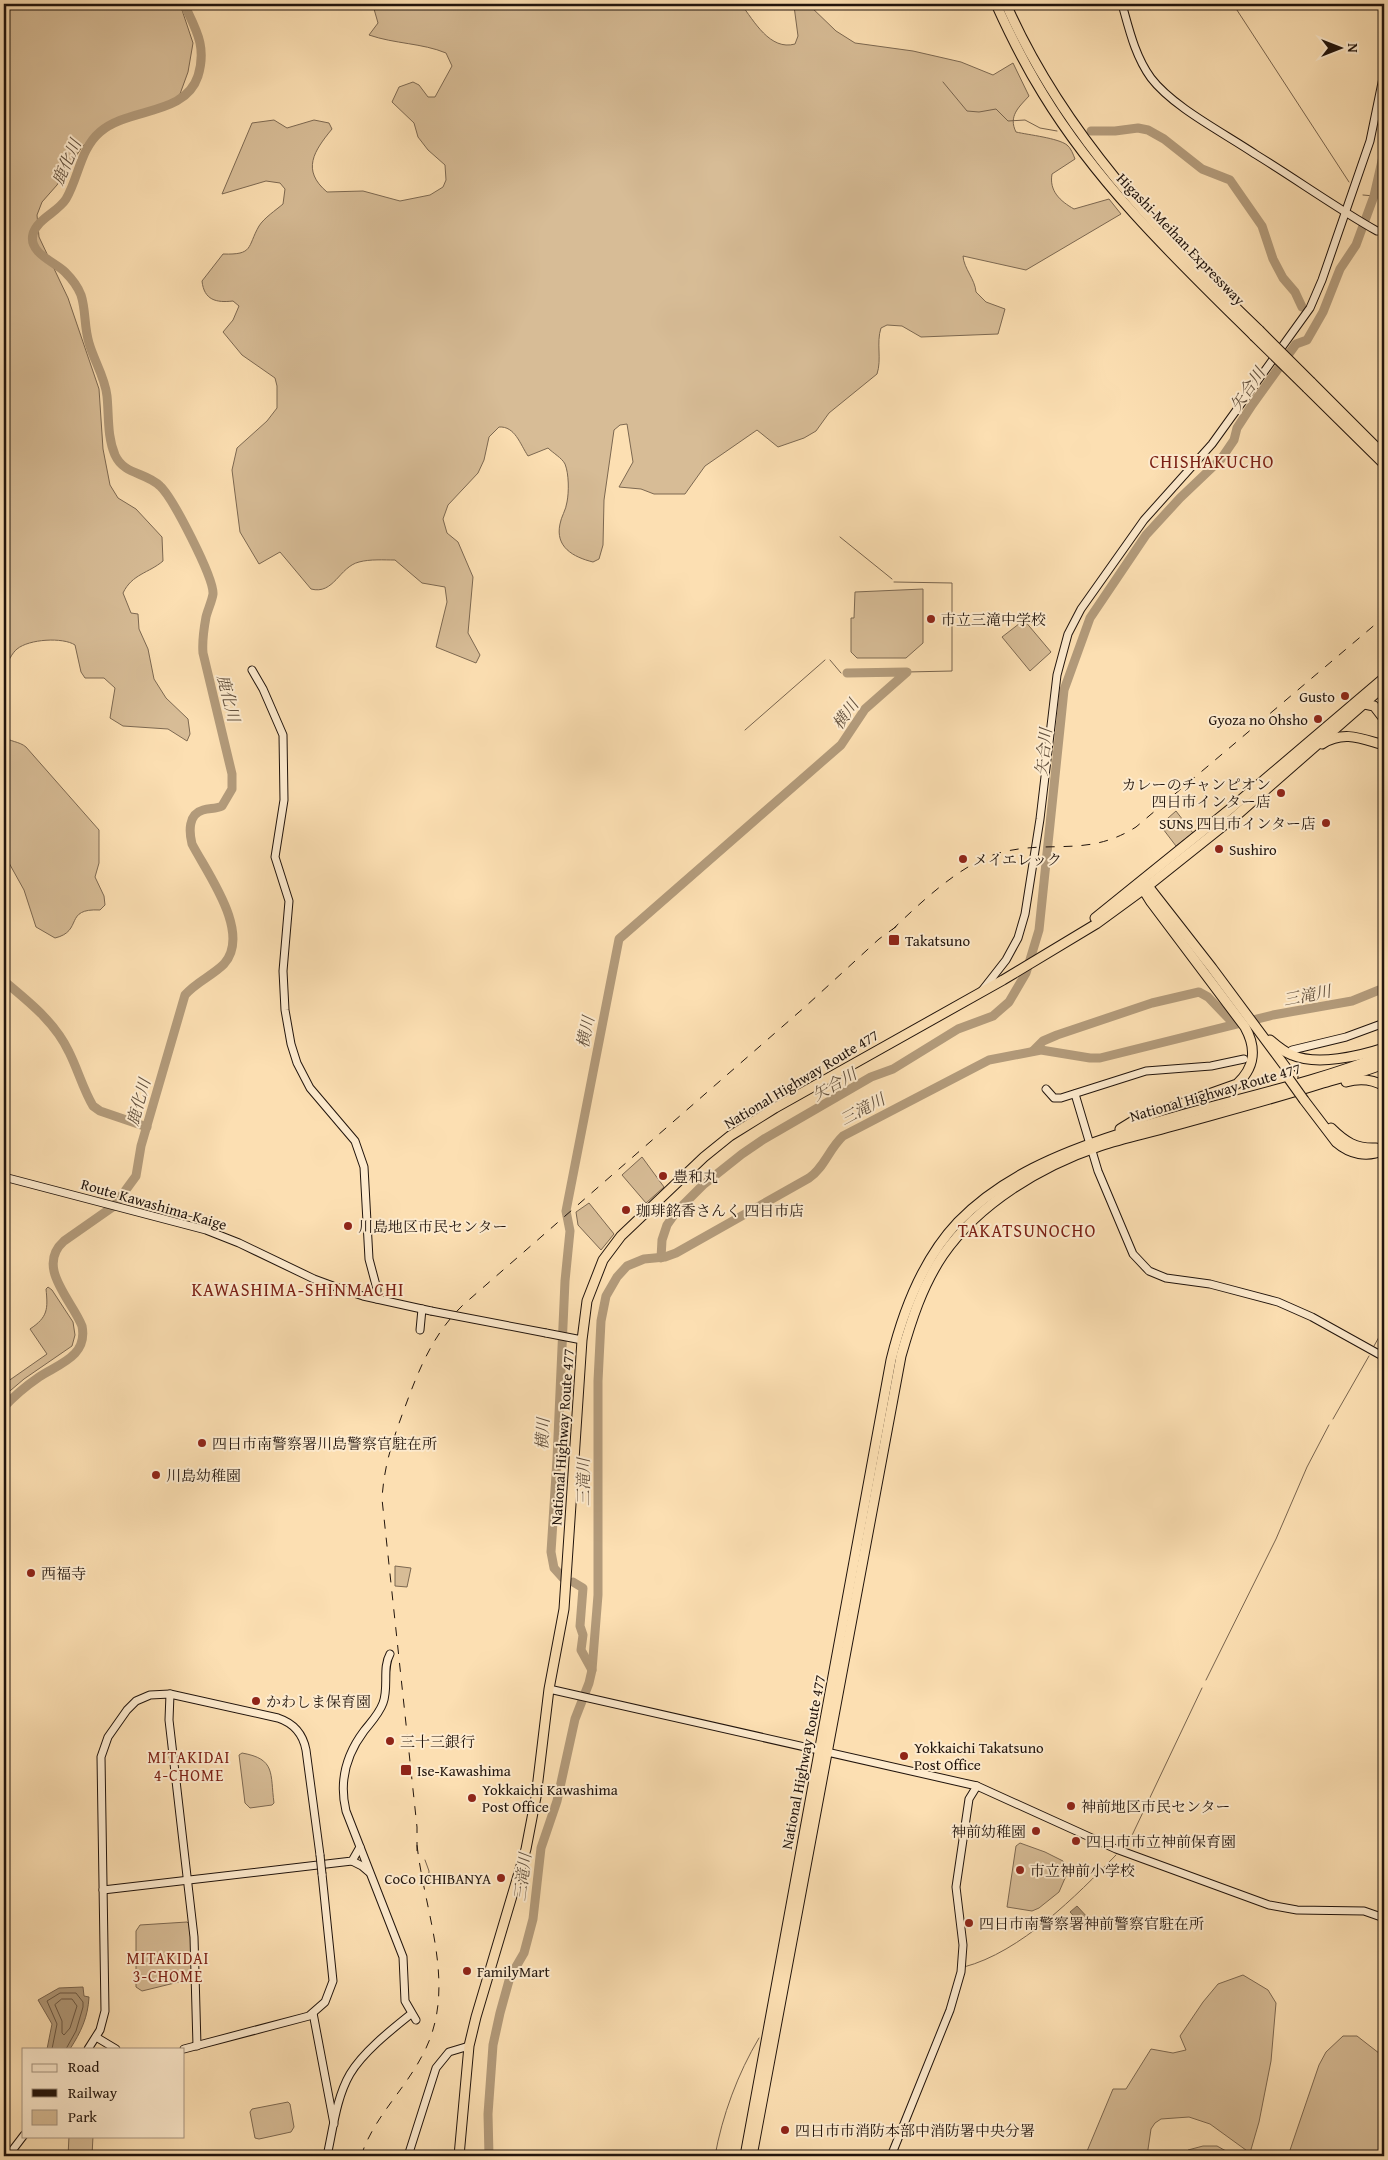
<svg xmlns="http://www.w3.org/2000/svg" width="1388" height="2160" font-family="'Gentium Book Plus','Noto Serif JP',serif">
  <rect width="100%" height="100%" fill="#fcdfb2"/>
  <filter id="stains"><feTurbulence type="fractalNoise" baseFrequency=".004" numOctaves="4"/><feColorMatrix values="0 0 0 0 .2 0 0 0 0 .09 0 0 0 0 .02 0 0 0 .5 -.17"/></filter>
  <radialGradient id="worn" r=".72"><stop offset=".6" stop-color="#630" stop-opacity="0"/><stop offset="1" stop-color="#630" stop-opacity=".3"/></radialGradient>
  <g fill="#d7bc96" stroke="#7c6851">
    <path d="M4 4H180L193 43 188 72 180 94 170 104 156 107 99 132 82 147 57 185 42 202 37 215 39 237 68 298 99 389 103 449 110 485 118 498 136 509 162 537 163 561C149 573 132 574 123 593L131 613 138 614 139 629 148 649 154 679 166 698 188 719 190 734 187 741 168 729 123 726 110 718 115 688 104 678H85L81 672 75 645C63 637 29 639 17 649 12 653 8 662 4 669Z"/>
    <path d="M377 4H741C754 21 770 51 795 44L798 36 794 6 809 5 836 31 855 43 913 51 961 62 993 75 1013 63 1029 96C1019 107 1008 116 1016 132 1029 135 1058 138 1067 145 1071 148 1073 154 1075 159L1052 174C1049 191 1060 201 1074 209L1109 199 1121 214 1026 270 963 256C964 269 975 279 976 292L986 302 1005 309 998 334 921 337 902 326 887 325 881 328C876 343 882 359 877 374L829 413 816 431 804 438 778 447 757 430 705 466 685 494H654L641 489 619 487 633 462 627 424 620 425 614 430 604 500 603 545 599 559 593 562C573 557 555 547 560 524 561 517 566 510 567 502 569 492 569 474 565 464 562 458 553 453 548 448L528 456C520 444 515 426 499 427L489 437 484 460 478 473 448 505 443 519 447 533 458 542 473 577 468 633 480 655 476 663 436 647 447 602 445 587 422 583 395 560C384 560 370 559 359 562 339 567 334 595 311 589L280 552 259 564 240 532 232 470 237 448 267 421 277 408V386L275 378 242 355 223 332 233 320 239 306 233 301C216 303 204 300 202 281L223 254C254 255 247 247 259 226 264 218 276 210 283 204L285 189 280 183 266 181 222 194 252 123 274 120 287 128 314 120 329 123 332 129C314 151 301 170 327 192L363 191 400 201 430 195 443 187 446 180 445 165 428 150 418 137 414 123 392 102 399 87 413 82 419 85 428 97H435L452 66 446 53C422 43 395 44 369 35L378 23 374 9Z"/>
    <polygon points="923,589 923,643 906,658 857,658 851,652 851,618 854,618 855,592"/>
    <polygon points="1024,620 1051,652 1030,671 1002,637"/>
    <path d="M4 736C9 742 19 741 26 747L99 830V863L95 877 104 896 105 905 100 910C63 908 84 931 55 938L36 927 24 890 4 854Z"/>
    <polygon points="1176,811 1193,833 1176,846 1160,825"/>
    <polygon points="642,1157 664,1187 646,1203 622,1175"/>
    <polygon points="589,1203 614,1234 601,1250 578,1225 576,1212"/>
    <path d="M48 1287 52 1290 73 1322 75 1335 72 1346 24 1379 4 1396V1384L47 1354 30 1329C48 1317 48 1309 46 1289Z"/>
    <polygon points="395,1566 411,1568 407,1587 395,1586"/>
    <path d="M242 1753C276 1759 270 1773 274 1803L272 1805 250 1808 245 1803 239 1755Z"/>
    <polygon points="1020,1843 1045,1852 1063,1861 1064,1865 1069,1869 1059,1892 1039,1908 1032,1911 1007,1907 1016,1846"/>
    <polygon points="187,1922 190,1925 193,1975 191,1979 142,1991 136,1987 136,1931 140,1925"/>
    <polygon points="1243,1975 1268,1990 1276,2003 1271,2061 1259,2122 1250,2153 1210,2124 1189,2117 1161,2119 1155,2123 1151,2129 1147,2156 1085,2156 1113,2089 1126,2089 1151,2049 1173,2053 1186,2050 1180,2036 1203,2002 1218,1984"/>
    <polygon points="1343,2036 1357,2036 1384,2057 1384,2156 1288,2156 1319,2065 1326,2052"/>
    <polygon points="288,2102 290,2104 294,2127 291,2132 259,2139 255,2138 250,2112 252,2109"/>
    <polygon points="69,2136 93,2136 92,2156 68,2156"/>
    <polygon points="1203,2146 1217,2146 1235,2156 1182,2156 1188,2150"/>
  </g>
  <g fill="#b29a7a" stroke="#78644e">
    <polygon points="1077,1906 1089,1919 1082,1925 1070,1912"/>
    <path d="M83 1987 84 1996 89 1997C88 2017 81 2032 70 2049H47L52 2024 38 2000 59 1988Z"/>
  </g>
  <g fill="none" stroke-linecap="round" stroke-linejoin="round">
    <g stroke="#6a5743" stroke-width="1">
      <polygon points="62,1999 72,1999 77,2006 70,2028 64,2035 62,2033 62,2021 55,2005"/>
      <polyline points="52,2049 57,2024 47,2001 60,1993 76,1993 83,2002 83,2007 76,2031 66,2049"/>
    </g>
    <g stroke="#78644e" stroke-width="1">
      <polyline points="1233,4 1349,182"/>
      <polyline points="943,82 967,111 979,112 996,109 1008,121 1025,120 1040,128 1057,131"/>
      <polyline points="1363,195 1374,196"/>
      <polyline points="840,537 892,579"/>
      <polyline points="894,582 952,583 952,671 907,672"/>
      <polyline points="830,660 841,673"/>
      <polyline points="745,730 825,660"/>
      <polyline points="1374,1346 1384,1328"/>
      <polyline points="1333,1419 1369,1356"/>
      <polyline points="1206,1680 1276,1539 1307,1467 1329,1425"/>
      <polyline points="1126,1848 1202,1688"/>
      <polyline points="425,1860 429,1871 428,1884"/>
      <path d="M964 1967C1021 1952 1076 1896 1116 1855"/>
      <path d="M715 2156C722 2116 738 2073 759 2038"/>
    </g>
    <g stroke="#b29a7a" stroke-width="9">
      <polyline points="1091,131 1115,131 1138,128 1148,130 1164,139 1202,169 1230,180 1262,226 1273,259 1283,278 1295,292 1302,307"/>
      <path d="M4 981C29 1002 55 1022 69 1052 78 1070 83 1089 93 1106L100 1111 147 1127"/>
      <polyline points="1033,1051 1043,1041 1057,1035 1152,1003 1199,992 1208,997 1234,1024"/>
      <polyline points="661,1258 662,1240 667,1225 676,1212 703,1185 742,1154 764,1139 871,1077 893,1069 958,1029 993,1016 1009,1002 1026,973 1039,930 1064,690 1090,618 1146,535 1180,498 1221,459 1234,440 1237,428 1252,405 1296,344 1307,340 1323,312 1340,269 1356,245 1374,196 1384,152"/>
      <path d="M4 1407C14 1396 26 1386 39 1377 59 1364 88 1356 82 1326 72 1300 35 1267 64 1241L114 1206 136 1176 141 1146 185 995C196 982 212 976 224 964 252 933 207 873 192 844 189 832 188 814 203 810 210 808 216 809 222 806L232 789V774L203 653C202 642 204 628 206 617 208 609 212 601 213 594 214 578 173 498 160 486 146 472 124 475 115 455 107 436 109 416 107 396 105 377 94 361 89 343 84 327 86 310 81 295 78 287 71 278 65 272 55 262 28 253 33 234 37 219 58 212 66 199 79 177 80 149 100 132 129 107 185 116 198 76 207 46 196 30 184 4"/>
      <polyline points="563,1578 554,1568 551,1552 557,1459 565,1281 570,1231 566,1211 619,939 841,745 865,709 907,672 847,673"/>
      <polyline points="573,1582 583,1588 580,1626 583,1635 581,1650 592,1670"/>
      <path d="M489 2156 488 2114 493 2045 500 2013 510 1977 524 1953 533 1919 541 1848 557 1801 575 1719 589 1683 592 1670 598 1595V1381L601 1321 606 1296 617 1277 627 1266 644 1259 665 1257 676 1253 809 1178C824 1168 829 1149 843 1136L989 1060 1041 1050 1090 1058H1100L1273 1015 1352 1001 1384 988"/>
    </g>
    <defs>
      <g id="secondary">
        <path d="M1122 4C1129 29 1135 56 1151 78 1173 107 1224 133 1255 154 1296 179 1336 208 1377 231"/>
        <polyline points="252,670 263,689 283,735 284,800 275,857 289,901 283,971 285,1010 291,1044 297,1063 310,1088 355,1141 364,1167 369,1259 377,1289 377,1299"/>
        <polyline points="981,992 1006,960 1018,938 1025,914 1040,819 1057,675 1068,634 1081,609 1144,520 1212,444 1310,308 1322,280 1370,141 1384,73"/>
        <polyline points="1292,1050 1346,1037 1384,1023"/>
        <polyline points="1046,1089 1054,1098 1061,1098 1146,1071 1211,1066 1244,1059"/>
        <polyline points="1075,1094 1098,1171 1133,1254 1149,1271 1166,1278 1210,1284 1278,1302 1312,1317 1384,1357"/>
        <polyline points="4,1177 206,1230 239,1243 314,1279 333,1286 363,1296 431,1311"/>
        <polyline points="420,1330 422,1309"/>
        <polyline points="546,1333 582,1340"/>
        <path d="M390 1654C382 1668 389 1687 383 1703 379 1714 371 1722 364 1731 346 1755 339 1782 346 1811L403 1957 405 2001 416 2020"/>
        <polyline points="549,1689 977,1786 1116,1849 1269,1905 1297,1910 1364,1911 1384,1918"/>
        <polyline points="170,1694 169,1720 194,1937 197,2046"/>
        <polyline points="352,1861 362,1866 369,1872"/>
        <polyline points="103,1890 352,1861 360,1847"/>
        <polyline points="313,2013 334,2124"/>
        <polyline points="96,2037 116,2049"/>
        <path d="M88 2049 100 2030 105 2011 101 1757 108 1737 127 1710 136 1701 150 1695 170 1694 278 1718C293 1723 303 1734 306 1750L320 1855"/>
        <polyline points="184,2049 309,2016 325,2002 333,1981 322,1874"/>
        <polyline points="8,2156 24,2135"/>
        <path d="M327 2156C333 2130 336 2098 350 2074 363 2052 391 2030 411 2014"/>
        <polyline points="408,2156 436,2068 449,2052 469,2046"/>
        <polyline points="891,2156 950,2010 961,1972 963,1945 956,1887 969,1799 977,1786"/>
      </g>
      <g id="highway">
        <path d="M996 4C1010 35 1025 65 1043 94 1099 186 1178 261 1254 336"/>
        <path d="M1006 4C1062 132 1159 234 1259 330"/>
        <polyline points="1311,382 1384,455"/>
        <polyline points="1307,388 1384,464"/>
        <polyline points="1384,697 1384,713"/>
        <polyline points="1360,703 1374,706 1384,719"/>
        <path d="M1322 744C1344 730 1362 739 1384 745"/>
        <polyline points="1143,884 1148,886 1212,968 1293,1077"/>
        <polyline points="1095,918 1230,809 1384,678"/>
        <path d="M1270 1040C1277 1046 1284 1052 1292 1055 1317 1066 1360 1056 1384 1048"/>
        <path d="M1346 1082C1360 1078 1372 1079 1384 1086"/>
        <path d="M1304 1100 1336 1142C1350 1154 1367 1158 1384 1150"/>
        <path d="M1331 1128C1345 1142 1356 1149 1376 1148"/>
        <path d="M1120 1129 1133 1121 1237 1084C1255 1067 1257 1049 1245 1027L1151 902 1141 886"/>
        <polyline points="459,2156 469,2046 476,2017 526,1849 536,1797 549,1689 564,1609 582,1340 587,1301 603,1260 621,1236 704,1157 730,1136 775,1108 1003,980 1096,924 1148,886 1237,815 1384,686"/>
        <path d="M745 2156 891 1360C903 1311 922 1260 958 1222 1002 1177 1060 1153 1119 1134 1206 1104 1298 1089 1384 1055"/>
        <path d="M752 2156 901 1356C911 1321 922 1286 943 1255 979 1203 1041 1166 1100 1146 1124 1138 1149 1133 1173 1126 1223 1112 1273 1099 1323 1083 1343 1077 1364 1072 1384 1064"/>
      </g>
    </defs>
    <use href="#secondary" stroke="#21140c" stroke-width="9"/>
    <use href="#highway" stroke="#21140c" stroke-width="11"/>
    <use href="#secondary" stroke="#fdeacd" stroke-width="7"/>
    <use href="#highway" stroke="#fcdfb2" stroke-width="9"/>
    <g stroke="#21140c" stroke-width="1" stroke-dasharray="9 9" stroke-linecap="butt">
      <path d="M892 930C920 903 962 863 999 853 1050 839 1087 858 1136 827L1384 617"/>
      <path d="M417 1851V1827L382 1499C384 1465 393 1439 405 1407 419 1369 433 1334 463 1305L806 1006 879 939 897 926"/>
      <path d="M361 2156C374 2117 403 2092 422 2056 459 1989 425 1916 417 1845"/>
    </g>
    <defs>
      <g id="secondary-bridge">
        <polyline points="431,1311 546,1333"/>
        <polyline points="320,1855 322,1874"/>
      </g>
      <g id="highway-bridge">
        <polyline points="1259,330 1311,382"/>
        <polyline points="1254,336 1307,388"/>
        <polyline points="1289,1079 1304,1100"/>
      </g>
    </defs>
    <use href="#secondary-bridge" stroke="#21140c" stroke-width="9" stroke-linecap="butt"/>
    <use href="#highway-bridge" stroke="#21140c" stroke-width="11" stroke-linecap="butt"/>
    <use href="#secondary-bridge" stroke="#fdeacd" stroke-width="7"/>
    <use href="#highway-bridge" stroke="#fcdfb2" stroke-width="9"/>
  </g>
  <g fill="#8f2418" stroke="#fdeacd" stroke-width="2">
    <circle cx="931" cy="619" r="5"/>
    <circle cx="1345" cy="696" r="5"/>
    <circle cx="1318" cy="719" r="5"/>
    <circle cx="1281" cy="793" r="5"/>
    <circle cx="1326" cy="823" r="5"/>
    <circle cx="1219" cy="849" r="5"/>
    <circle cx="963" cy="859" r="5"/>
    <rect x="888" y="934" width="12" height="12" rx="2.5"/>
    <circle cx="663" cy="1176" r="5"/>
    <circle cx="626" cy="1210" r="5"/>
    <circle cx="348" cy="1226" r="5"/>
    <circle cx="202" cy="1443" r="5"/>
    <circle cx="156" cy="1475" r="5"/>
    <circle cx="31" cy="1573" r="5"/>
    <circle cx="256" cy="1701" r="5"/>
    <circle cx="390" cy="1741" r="5"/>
    <circle cx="904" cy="1756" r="5"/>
    <rect x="400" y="1764" width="12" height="12" rx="2.5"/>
    <circle cx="472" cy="1798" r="5"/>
    <circle cx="1071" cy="1806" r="5"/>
    <circle cx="1036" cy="1831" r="5"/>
    <circle cx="1076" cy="1841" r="5"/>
    <circle cx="1020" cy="1870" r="5"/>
    <circle cx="501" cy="1878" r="5"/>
    <circle cx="969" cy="1923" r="5"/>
    <circle cx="467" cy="1971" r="5"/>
    <circle cx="785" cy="2130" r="5"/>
  </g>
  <g text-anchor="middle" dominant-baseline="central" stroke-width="4" stroke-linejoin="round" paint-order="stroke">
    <g font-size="15" fill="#21140c" stroke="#fdeacd">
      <text transform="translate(1181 239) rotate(46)">Higashi-Meihan Expressway</text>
      <text transform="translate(801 1079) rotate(-31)">National Highway Route 477</text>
      <text transform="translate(1215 1092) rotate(-16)">National Highway Route 477</text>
      <text transform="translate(154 1204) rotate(16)">Route Kawashima-Kaige</text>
      <text transform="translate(562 1437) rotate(-86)">National Highway Route 477</text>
      <text transform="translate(803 1762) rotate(-79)">National Highway Route 477</text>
    </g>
    <g font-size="15" fill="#21140c" stroke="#fdeacd" text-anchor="start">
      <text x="941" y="619">市立三滝中学校</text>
      <text x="1335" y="696" text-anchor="end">Gusto</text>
      <text x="1308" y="719" text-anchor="end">Gyoza no Ohsho</text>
      <text x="1271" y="784" text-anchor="end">カレーのチャンピオン<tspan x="1271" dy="17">四日市インター店</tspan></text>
      <text x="1316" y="823" text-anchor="end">SUNS 四日市インター店</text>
      <text x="1229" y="849">Sushiro</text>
      <text x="973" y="859">メイエレック</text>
      <text x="905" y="940">Takatsuno</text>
      <text x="673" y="1176">豊和丸</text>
      <text x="636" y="1210">珈琲銘香さんく 四日市店</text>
      <text x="358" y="1226">川島地区市民センター</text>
      <text x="212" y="1443">四日市南警察署川島警察官駐在所</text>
      <text x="166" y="1475">川島幼稚園</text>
      <text x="41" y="1573">西福寺</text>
      <text x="266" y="1701">かわしま保育園</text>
      <text x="400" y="1741">三十三銀行</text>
      <text x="914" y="1747">Yokkaichi Takatsuno<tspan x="914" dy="17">Post Office</tspan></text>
      <text x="417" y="1770">Ise-Kawashima</text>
      <text x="482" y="1789">Yokkaichi Kawashima<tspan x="482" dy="17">Post Office</tspan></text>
      <text x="1081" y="1806">神前地区市民センター</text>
      <text x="1026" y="1831" text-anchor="end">神前幼稚園</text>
      <text x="1086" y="1841">四日市市立神前保育園</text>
      <text x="1030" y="1870">市立神前小学校</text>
      <text x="491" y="1878" text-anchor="end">CoCo ICHIBANYA</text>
      <text x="979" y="1923">四日市南警察署神前警察官駐在所</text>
      <text x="477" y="1971">FamilyMart</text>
      <text x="795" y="2130">四日市市消防本部中消防署中央分署</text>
    </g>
    <g font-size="16" font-style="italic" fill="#62503d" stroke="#fdeacd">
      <text transform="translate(66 162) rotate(-66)">鹿化川</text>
      <text transform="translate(1247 389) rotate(-56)">矢合川</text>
      <text transform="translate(229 698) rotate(76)">鹿化川</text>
      <text transform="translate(845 714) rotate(-54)">横川</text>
      <text transform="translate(1043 752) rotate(-84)">矢合川</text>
      <text transform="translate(1307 995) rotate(-11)">三滝川</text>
      <text transform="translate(585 1032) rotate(-79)">横川</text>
      <text transform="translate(834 1084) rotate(-30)">矢合川</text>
      <text transform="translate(138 1102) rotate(-74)">鹿化川</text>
      <text transform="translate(862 1109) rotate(-28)">三滝川</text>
      <text transform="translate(542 1434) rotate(-87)">横川</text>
      <text transform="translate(583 1482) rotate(-90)">三滝川</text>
      <text transform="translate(522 1877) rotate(-83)">三滝川</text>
    </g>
    <g font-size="16" letter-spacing="1" fill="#7a1f14" stroke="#fdeacd">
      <text x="189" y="1757">MITAKIDAI<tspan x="189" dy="18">4-CHOME</tspan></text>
      <text x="168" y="1958">MITAKIDAI<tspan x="168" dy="18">3-CHOME</tspan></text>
    </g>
    <g font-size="18" letter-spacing="1" fill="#7a1f14" stroke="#fdeacd">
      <text x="1212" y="461">CHISHAKUCHO</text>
      <text x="1027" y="1230">TAKATSUNOCHO</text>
      <text x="298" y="1289">KAWASHIMA-SHINMACHI</text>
    </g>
  </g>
  <rect width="1388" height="2160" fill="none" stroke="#fcdfb2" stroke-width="20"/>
  <rect x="5" y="5" width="1378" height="2150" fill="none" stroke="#21140c" stroke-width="2.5"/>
  <rect x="10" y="10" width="1368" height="2140" fill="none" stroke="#21140c"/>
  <rect x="22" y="2048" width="162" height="90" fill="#fdeacd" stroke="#a59480"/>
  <rect x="32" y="2064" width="25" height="8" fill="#fdeacd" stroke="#a59480"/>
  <text x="68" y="2072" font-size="15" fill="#21140c">Road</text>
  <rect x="32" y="2089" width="25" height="8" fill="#21140c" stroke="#a59480"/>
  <text x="68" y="2098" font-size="15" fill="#21140c">Railway</text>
  <rect x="32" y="2110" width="25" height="15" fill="#d7bc96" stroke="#a59480"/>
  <text x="68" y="2122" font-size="15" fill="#21140c">Park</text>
  <g transform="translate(1340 48) rotate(90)" stroke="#fdeacd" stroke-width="4" paint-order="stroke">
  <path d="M0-4L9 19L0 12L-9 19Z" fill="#21140c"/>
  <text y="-8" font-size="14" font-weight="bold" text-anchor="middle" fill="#21140c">N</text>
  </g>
  <rect width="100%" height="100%" filter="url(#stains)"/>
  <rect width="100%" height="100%" fill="url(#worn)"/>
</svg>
